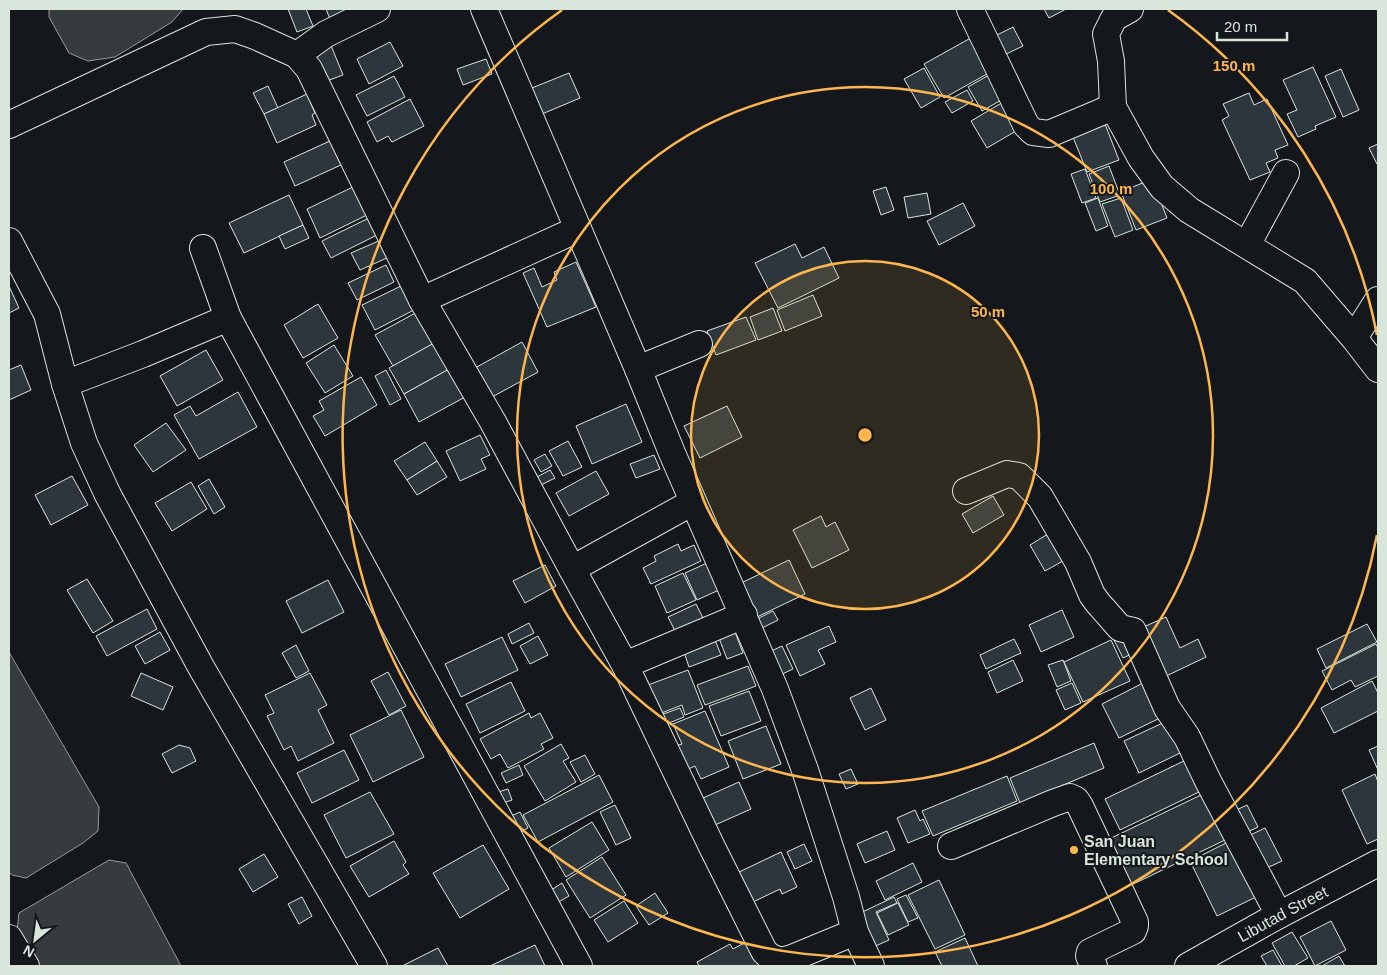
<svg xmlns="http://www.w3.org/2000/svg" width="1387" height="975" font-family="Arial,sans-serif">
  <rect width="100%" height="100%" fill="#14181c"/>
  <g fill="#363b3e" stroke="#939e99">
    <polygon points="49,9 183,9 172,22 115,57 88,61 69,53 49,17"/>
    <polygon points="9,652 99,807 98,831 83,843 26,878 12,875 9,872"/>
    <polygon points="109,860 126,863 181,966 34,966 16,938 19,913"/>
  </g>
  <g fill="#2c363c" stroke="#d8e6dc">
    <polygon points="288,9 306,9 313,26 297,32"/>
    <polygon points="326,9 354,9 330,19"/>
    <polygon points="1044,9 1066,9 1049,18"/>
    <polygon points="1013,27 1023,46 1002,56 993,37"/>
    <polygon points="976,35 996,69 944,98 924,64"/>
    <polygon points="390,42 403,66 369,84 357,59"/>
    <polygon points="330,43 343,75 324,82 311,51"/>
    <polygon points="486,59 492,74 463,85 457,69"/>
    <polygon points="1313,67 1336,117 1315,126 1316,129 1298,137 1287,114 1297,110 1283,80"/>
    <polygon points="924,68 940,97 921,108 904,79"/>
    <polygon points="1341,69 1359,110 1343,117 1325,76"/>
    <polygon points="996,71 1010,95 982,111 968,87"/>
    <polygon points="569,73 580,98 542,114 532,88"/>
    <polygon points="394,76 405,97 367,116 356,95"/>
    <polygon points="268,86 278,108 264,114 253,93"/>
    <polygon points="967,90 973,101 952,113 945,102"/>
    <polygon points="1249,93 1254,105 1267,99 1288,145 1275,150 1278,158 1266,163 1270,172 1250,180 1222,120 1229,116 1223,104"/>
    <polygon points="307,94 315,113 312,115 316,125 277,143 264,114"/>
    <polygon points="410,99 424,126 392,142 388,136 377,142 367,122"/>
    <polygon points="1005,101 1021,128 987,148 971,121"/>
    <polygon points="1105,124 1119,160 1087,172 1073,137"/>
    <polygon points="332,140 343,164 295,186 284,162"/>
    <polygon points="1378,144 1378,164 1377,164 1369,148"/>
    <polygon points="1109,166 1120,195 1100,202 1089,174"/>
    <polygon points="1085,169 1096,198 1082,203 1071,174"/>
    <polygon points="1152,179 1167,218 1136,230 1121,192"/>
    <polygon points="355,186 369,214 320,238 307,209"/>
    <polygon points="886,187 894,210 881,215 873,191"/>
    <polygon points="927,193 931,214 908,218 904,197"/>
    <polygon points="289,195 303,225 244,253 229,223"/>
    <polygon points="1098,198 1108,226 1096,231 1085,203"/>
    <polygon points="1121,198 1133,230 1115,237 1102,204"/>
    <polygon points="963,203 975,226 939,245 927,221"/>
    <polygon points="371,217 379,234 331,258 322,241"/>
    <polygon points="303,225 309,238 285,249 279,236"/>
    <polygon points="381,240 389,257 360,270 351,253"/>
    <polygon points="795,244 802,258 824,247 839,278 778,308 755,263"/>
    <polygon points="576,262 596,307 547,327 523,273 534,268 542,287 557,280 554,272"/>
    <polygon points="386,265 394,282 357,300 348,283"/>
    <polygon points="9,286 19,308 9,313"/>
    <polygon points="401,286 414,310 375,330 362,305"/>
    <polygon points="813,295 822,316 785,331 777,310"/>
    <polygon points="318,304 338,338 303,358 284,325"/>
    <polygon points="773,308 782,331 758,340 750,317"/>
    <polygon points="419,311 436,342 393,366 375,335"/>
    <polygon points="746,317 756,340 716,355 707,331"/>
    <polygon points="436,342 451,368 404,394 389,368"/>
    <polygon points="522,342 538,372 492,397 475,368"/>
    <polygon points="334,345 353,376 325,393 306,363"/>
    <polygon points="206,350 223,380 177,406 160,376"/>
    <polygon points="21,365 31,390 9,400 9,370"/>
    <polygon points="451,368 467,396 419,422 404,394"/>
    <polygon points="386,370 401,399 390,405 375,376"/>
    <polygon points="361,377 377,405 325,436 313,416 324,410 319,401"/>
    <polygon points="238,392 257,427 199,459 174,415 190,406 196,416"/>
    <polygon points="626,404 642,442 592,464 576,426"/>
    <polygon points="727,406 742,437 700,458 684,426"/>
    <polygon points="166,423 186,450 153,472 134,445"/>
    <polygon points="480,435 490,455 481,459 486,469 460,481 446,451"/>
    <polygon points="568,441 582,467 563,476 549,451"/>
    <polygon points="425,442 437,461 407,480 394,461"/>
    <polygon points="545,454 552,466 541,472 534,460"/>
    <polygon points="654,455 660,469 636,478 630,464"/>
    <polygon points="437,461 447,477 417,495 407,480"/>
    <polygon points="550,470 555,478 541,485 537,477"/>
    <polygon points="596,471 609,494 569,516 556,493"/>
    <polygon points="72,476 88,505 51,525 35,495"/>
    <polygon points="209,479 225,507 214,514 198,486"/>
    <polygon points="191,482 207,509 172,531 155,503"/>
    <polygon points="993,496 1004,515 973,533 962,514"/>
    <polygon points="821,516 826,527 835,522 849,550 812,568 793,530"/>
    <polygon points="1048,534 1063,561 1045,571 1030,545"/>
    <polygon points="678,544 681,551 694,545 701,561 651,584 643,568 656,561 654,556"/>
    <polygon points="789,560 805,594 755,618 739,584"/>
    <polygon points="707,563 719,590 697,600 685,573"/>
    <polygon points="545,565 556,586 525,603 513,581"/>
    <polygon points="683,573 696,600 667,613 655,586"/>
    <polygon points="87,579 113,621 93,633 67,590"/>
    <polygon points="328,580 344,612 302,633 286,601"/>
    <polygon points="696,604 705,622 677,635 668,617"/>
    <polygon points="147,609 157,629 107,656 96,636"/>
    <polygon points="1062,610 1074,637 1041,652 1029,625"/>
    <polygon points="773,611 778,620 760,629 755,620"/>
    <polygon points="1166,617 1180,648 1198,639 1206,657 1162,678 1139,629"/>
    <polygon points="529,623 534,633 512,644 508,634"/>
    <polygon points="1367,624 1377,642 1326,668 1317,649"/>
    <polygon points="829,626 836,642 818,650 825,664 800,676 786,645"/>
    <polygon points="160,632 170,650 145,664 135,646"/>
    <polygon points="735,632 743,653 727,659 719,638"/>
    <polygon points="1129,633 1138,651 1123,658 1114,640"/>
    <polygon points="538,636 548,655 530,664 520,646"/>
    <polygon points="502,637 518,670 461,697 445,664"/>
    <polygon points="1014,639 1021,653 986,669 980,655"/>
    <polygon points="715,640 721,655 689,667 684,652"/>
    <polygon points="1111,640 1130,681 1083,702 1064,662"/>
    <polygon points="1376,644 1378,648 1378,676 1355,687 1351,680 1332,690 1322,671"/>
    <polygon points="296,645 309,671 296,678 282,653"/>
    <polygon points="782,646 793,669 778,676 767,653"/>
    <polygon points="1013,660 1023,681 997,693 988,672"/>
    <polygon points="1063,660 1071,681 1057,687 1048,665"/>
    <polygon points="748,666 756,686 705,705 697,685"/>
    <polygon points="688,670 703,708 685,715 682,705 659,714 648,685"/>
    <polygon points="388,672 406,706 389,715 371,681"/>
    <polygon points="141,673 173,687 163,710 131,696"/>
    <polygon points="310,673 327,705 318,710 334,743 298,761 291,746 284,750 267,716 274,713 265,695"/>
    <polygon points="1372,681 1378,693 1378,711 1334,733 1321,708"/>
    <polygon points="511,682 525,711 480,733 466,704"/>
    <polygon points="1145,682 1162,717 1119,738 1102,704"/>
    <polygon points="1072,683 1081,703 1065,710 1056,690"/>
    <polygon points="871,688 886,720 865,730 850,698"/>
    <polygon points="749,691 761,721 721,736 709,706"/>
    <polygon points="680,708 684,717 659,727 655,717"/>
    <polygon points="401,710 424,757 373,782 350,735"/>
    <polygon points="705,711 729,767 701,779 695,766 686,770 675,746 682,744 673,724"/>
    <polygon points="529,713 531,718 540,713 553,738 541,744 544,749 508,768 500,754 491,759 480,739"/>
    <polygon points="1167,721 1182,752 1139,773 1124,741"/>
    <polygon points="766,726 781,764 743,779 728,741"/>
    <polygon points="1094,743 1104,768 1020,803 1010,778"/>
    <polygon points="561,744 569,758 563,761 576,782 545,801 524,766"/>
    <polygon points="179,745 190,748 196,761 172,773 162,754"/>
    <polygon points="1378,746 1378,770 1369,750"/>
    <polygon points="344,750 359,780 312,803 297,773"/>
    <polygon points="585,755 595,774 581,782 570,762"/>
    <polygon points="1186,760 1201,791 1120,830 1105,799"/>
    <polygon points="519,765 523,775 506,783 501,773"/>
    <polygon points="851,769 858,784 846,789 839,774"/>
    <polygon points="1375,774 1378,782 1378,839 1367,844 1342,790"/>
    <polygon points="599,775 613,802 538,842 523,815"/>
    <polygon points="1007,776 1017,801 933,836 922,811"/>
    <polygon points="739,782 751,809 715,825 703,798"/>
    <polygon points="508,789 512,800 503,803 498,792"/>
    <polygon points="370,792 394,834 346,858 324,815"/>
    <polygon points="1203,794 1225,840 1127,887 1105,841"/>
    <polygon points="615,805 631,838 616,845 600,812"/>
    <polygon points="1247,805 1258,827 1241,835 1230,813"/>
    <polygon points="915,810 920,821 923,819 930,834 908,843 897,818"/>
    <polygon points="520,812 528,828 517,834 509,817"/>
    <polygon points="592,822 609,850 566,877 549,848"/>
    <polygon points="1265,828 1282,861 1258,872 1242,839"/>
    <polygon points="887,831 895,850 865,863 857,844"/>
    <polygon points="394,841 406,862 403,865 409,874 369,897 350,866"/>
    <polygon points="1228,842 1256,897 1217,916 1190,861"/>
    <polygon points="804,844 812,861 795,869 787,852"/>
    <polygon points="483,845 509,889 460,918 433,873"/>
    <polygon points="781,852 797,887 782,894 780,889 751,903 737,873"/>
    <polygon points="264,854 278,877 253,892 239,869"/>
    <polygon points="602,857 626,895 590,918 566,880"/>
    <polygon points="913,863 922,882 885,900 876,881"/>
    <polygon points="939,880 965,935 935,949 908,895"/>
    <polygon points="562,883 569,896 555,904 548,892"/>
    <polygon points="655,893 668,913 649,925 636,906"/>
    <polygon points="906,895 918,918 908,922 897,899"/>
    <polygon points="302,897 312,916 299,924 288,904"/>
    <polygon points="894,897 897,903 876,912 889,940 871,948 856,915"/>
    <polygon points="624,901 638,923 608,942 594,920"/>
    <polygon points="898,903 909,925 888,935 877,913"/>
    <polygon points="1331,921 1346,950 1315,966 1300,937"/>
    <polygon points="1292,932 1308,958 1294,966 1285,966 1272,943"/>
    <polygon points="965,938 978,966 942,966 935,952"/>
    <polygon points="746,942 760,966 699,966 697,962 730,944 733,949"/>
    <polygon points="535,945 545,966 490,966"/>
    <polygon points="438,948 448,966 405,966 404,965"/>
    <polygon points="1273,950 1282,966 1267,966 1261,956"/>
    <polygon points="1339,956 1345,966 1322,966"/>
  </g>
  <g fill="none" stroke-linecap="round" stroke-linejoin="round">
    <defs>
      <g id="minor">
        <polyline points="377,9 326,34 297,55 309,69 422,300 493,422 572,569 625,665 712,847 764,951 769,956 780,961 792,958 855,932"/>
        <polyline points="484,9 638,369 672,453 775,689 805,770 846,897 855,932 871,966"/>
        <polyline points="970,9 1026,125 1033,132 1049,134 1113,107"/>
        <polyline points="1130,9 1114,18 1106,34 1111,61 1113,107 1141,158 1162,187 1189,210 1305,281 1354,338 1378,369"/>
        <polyline points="9,125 206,32 235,29 255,36 297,55"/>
        <polyline points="9,241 47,314 65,384"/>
        <polyline points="1247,245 1286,173"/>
        <polyline points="203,248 228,318 579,966"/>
        <polyline points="422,300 578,229"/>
        <polyline points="228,318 143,354 65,384 84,443 108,495 201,667 374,966"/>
        <polyline points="1354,338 1378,300"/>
        <polyline points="638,369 699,344"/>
        <polyline points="966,491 1007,474 1019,476 1040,497 1078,562 1092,595 1098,603 1120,628 1133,631 1167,708 1187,737 1208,781 1279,915"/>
        <polyline points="572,569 693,502"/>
        <polyline points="625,665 744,615"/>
        <polyline points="951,846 1053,803 1070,797 1076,800 1080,806 1135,922 1135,926 1133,931 1090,952 1089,956 1094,966"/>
        <polyline points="9,938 26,966"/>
        <path id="s1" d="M1188 966 1279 915 1378 863"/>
      </g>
    </defs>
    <use href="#minor" stroke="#d8e6dc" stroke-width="28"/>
    <use href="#minor" stroke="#14181c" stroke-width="26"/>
  </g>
  <circle cx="865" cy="435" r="174" fill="#ffb74d" fill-opacity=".12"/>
  <g fill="none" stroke="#ffb74d" stroke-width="2.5">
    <circle cx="865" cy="435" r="174"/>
    <circle cx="865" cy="435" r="348"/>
    <path d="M1377 535A522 522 0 1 1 562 10M1168 10A522 522 0 0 1 1377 335"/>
  </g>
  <circle fill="#ffb74d" stroke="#14181c" stroke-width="2" cx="1074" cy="850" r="5"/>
  <g text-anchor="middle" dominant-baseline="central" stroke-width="4" stroke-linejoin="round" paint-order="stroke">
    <g font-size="16" font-weight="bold" fill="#d8e6dc" stroke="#14181c" text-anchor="start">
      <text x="1084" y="841">San Juan<tspan x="1084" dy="18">Elementary School</tspan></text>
    </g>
    <g font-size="16" fill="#d8e6dc" stroke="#14181c">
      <text stroke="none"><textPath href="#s1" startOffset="108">Libutad Street</textPath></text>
    </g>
  </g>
  <circle cx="865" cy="435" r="8" fill="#ffb74d" stroke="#14181c" stroke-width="2.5"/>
  <g font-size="15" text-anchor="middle" font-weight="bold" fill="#ffb74d" stroke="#14181c" stroke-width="4" stroke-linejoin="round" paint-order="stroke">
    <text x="1234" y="71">150 m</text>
    <text x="1111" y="194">100 m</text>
    <text x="988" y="317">50 m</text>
  </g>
  <rect width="1387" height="975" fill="none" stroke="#d8e6dc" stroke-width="20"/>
  <g transform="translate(35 940) rotate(209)" stroke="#14181c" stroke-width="4" paint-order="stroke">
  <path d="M0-4L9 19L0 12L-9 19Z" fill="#d8e6dc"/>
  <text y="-8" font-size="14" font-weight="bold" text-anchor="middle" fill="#d8e6dc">N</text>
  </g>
  <path d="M1217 32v8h70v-8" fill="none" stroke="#d8e6dc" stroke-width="2.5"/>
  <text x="1224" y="32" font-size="15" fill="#d8e6dc" stroke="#14181c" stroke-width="4" paint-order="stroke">20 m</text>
</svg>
